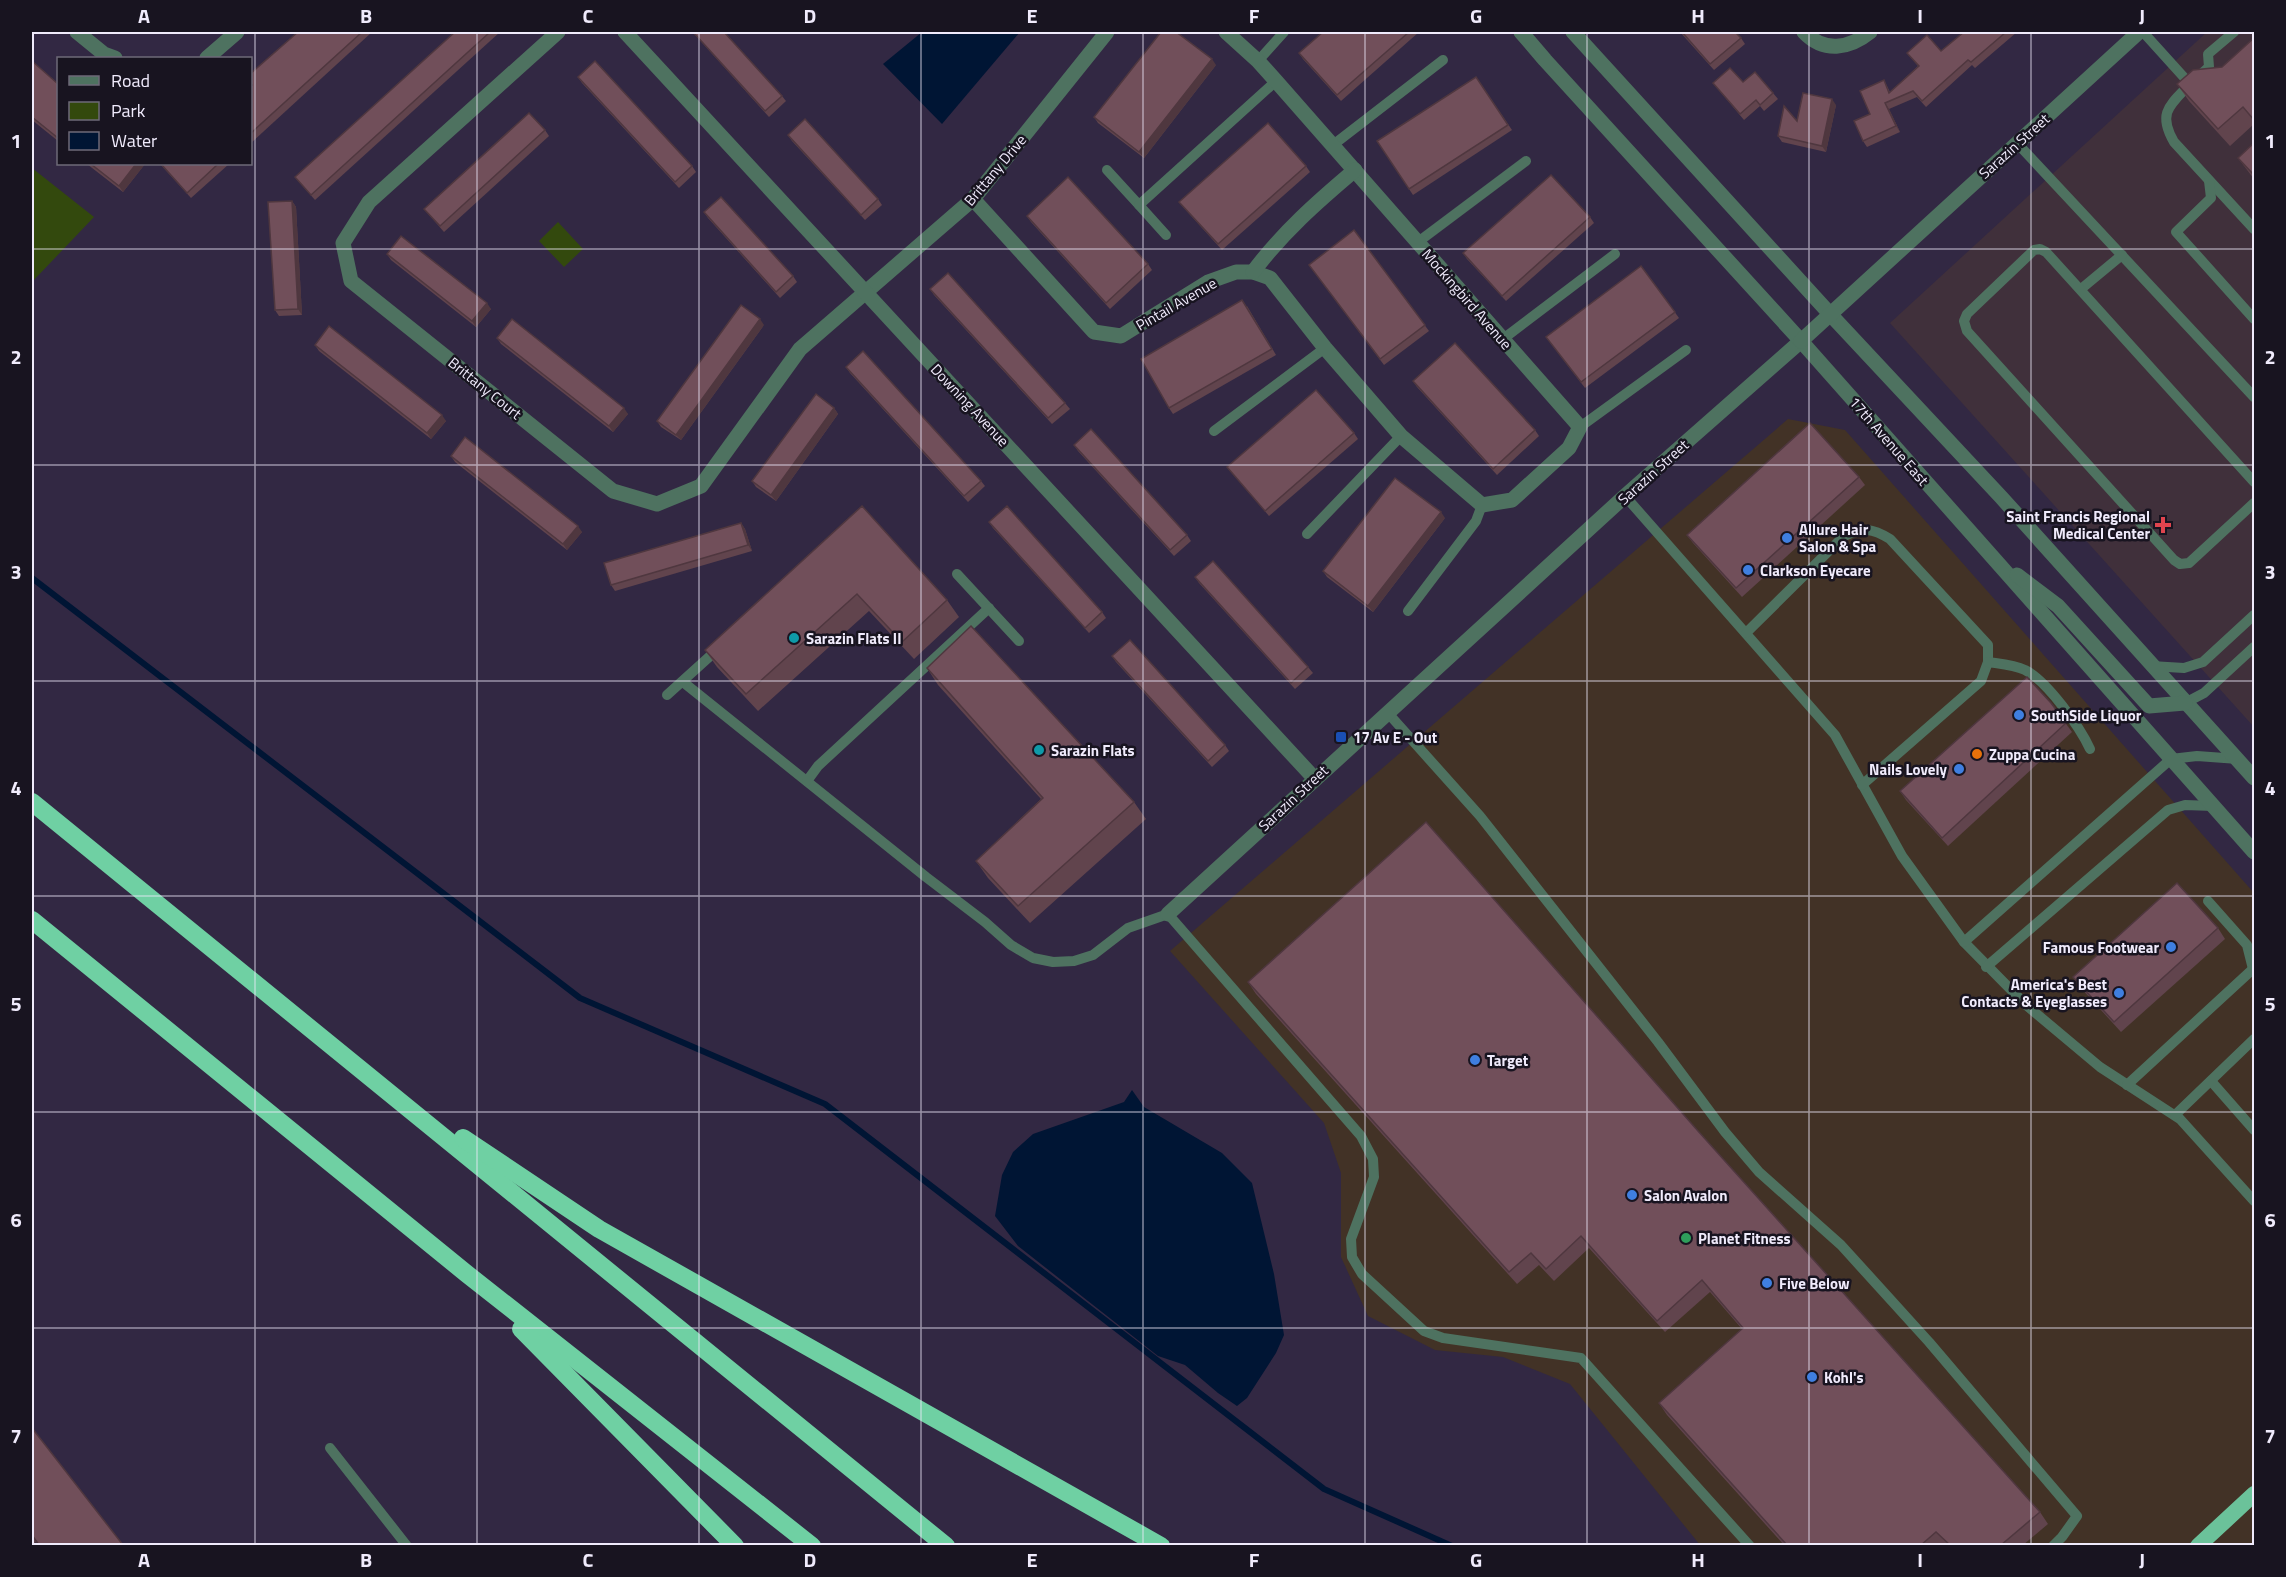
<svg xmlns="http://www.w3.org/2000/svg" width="2286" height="1577" font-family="'Titillium Web',sans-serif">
  <rect width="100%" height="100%" fill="#322843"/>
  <polygon fill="#423226" points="1788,419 1845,430 2254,893 2254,1545 1700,1545 1570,1384 1503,1357 1435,1350 1368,1316 1341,1257 1341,1173 1324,1123 1170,951"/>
  <polygon fill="#40303b" points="2207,32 2254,32 2254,727 1890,323"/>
  <g fill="#33490d">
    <polygon points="32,168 94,217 32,282"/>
    <polygon points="558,222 583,249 564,267 539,241"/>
  </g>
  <g fill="#001534">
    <polygon points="922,32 1020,32 942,124 883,64"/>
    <polygon points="1132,1090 1144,1107 1222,1153 1252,1183 1274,1274 1284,1335 1276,1353 1247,1398 1237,1406 1218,1393 1185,1365 1158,1356 1018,1246 995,1216 1002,1175 1013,1152 1033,1134 1124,1102"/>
  </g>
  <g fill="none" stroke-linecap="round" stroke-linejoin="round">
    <polyline stroke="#001534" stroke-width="6" points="32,578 580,998 825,1104 1324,1489 1452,1546"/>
    <g stroke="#4e7260" stroke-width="10">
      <path d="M2143 32 2190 84C2170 105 2157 113 2174 142L2254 229"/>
      <polyline points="1258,61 1284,32"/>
      <polyline points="2197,78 2209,67 2208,54 2234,32"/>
      <polyline points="2017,143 2254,397"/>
      <polyline points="1333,145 1443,60"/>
      <polyline points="1107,170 1139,205"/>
      <polyline points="2209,181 2211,198 2176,232 2254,319"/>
      <polyline points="1166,235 1139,205 1276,81"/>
      <polyline points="1418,242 1526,161"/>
      <polyline points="2081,289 2122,255"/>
      <polyline points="1503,339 1615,254"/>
      <polyline points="1580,427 1686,350"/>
      <polyline points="1214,431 1325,348"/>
      <polyline points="2254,482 2046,252 2040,249 2034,250 1967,314 1964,321 1967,331 2174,560 2180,564 2189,563 2254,503"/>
      <polyline points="1625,496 1835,735 1902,856 1964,942 2026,1005 2100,1067 2180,1119 2254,1201"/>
      <polyline points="1307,534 1401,436"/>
      <polyline points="957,574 1019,641"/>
      <polyline points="1408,611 1476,521 1482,505"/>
      <path d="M1746 633 1844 536C1863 527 1872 528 1890 539L1988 645V662L1981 681 1862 785"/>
      <path d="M1988 662C2001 664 2014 665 2025 670 2047 681 2080 727 2090 749"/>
      <polyline points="2151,666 2184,668 2203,662 2254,615"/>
      <polyline points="683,682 926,877 985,922 1011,945 1033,958 1053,962 1074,961 1093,955 1128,928 1168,914 1361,1136 1373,1159 1374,1177 1351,1239 1352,1257 1362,1274 1424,1331 1443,1338 1581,1358 1750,1546"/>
      <polyline points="667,695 719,648"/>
      <polyline points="2185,703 2204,693 2254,647"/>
      <polyline points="1387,712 1480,816 1658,1042 1725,1132 1759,1172 1841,1245 1929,1342 2077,1516 2062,1537 2053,1546"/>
      <polyline points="807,781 818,766 989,608"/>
      <polyline points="2208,901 2247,945 2253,969"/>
      <polyline points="1964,942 2171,759 2197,756 2238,759"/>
      <polyline points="1986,967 2168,810 2185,805 2213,806"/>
      <polyline points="2211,1081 2254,1130"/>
      <polyline points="2127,1085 2253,969 2254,972"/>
      <polyline points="2175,1115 2254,1039"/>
      <polyline points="330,1448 407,1546"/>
    </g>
    <g stroke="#4e7260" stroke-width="15">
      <polyline points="77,32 104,54 115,58"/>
      <polyline points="558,32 369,202 343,243 351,281 613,491 657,504 701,486 800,349 973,199 1107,32"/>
      <polyline points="625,32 1314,778"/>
      <path d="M1804 32C1824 53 1849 49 1870 32"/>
      <polyline points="207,58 237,32"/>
      <polyline points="973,199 1094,332 1121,336 1208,282 1236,272 1253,272 1270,278 1325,348 1401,436 1482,505 1512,500 1569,448 1580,427 1276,81 1258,61 1226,32"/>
      <path d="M1253 272C1282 233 1317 202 1355 170"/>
      <polyline points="1168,914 1625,496 1801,341"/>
    </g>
    <g stroke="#4e7260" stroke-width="15">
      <polyline points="1521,32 1545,60 1801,341 2254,852"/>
      <polyline points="1573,32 1830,314 2001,497 2254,778"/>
      <polyline points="1801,341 2139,32"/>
      <polyline points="2017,575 2058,606 2149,706 2185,703"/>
    </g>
    <polyline stroke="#6bc29a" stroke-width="16" points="2198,1546 2254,1494"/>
    <g stroke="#6fd0a3" stroke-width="18">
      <polyline points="32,802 946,1546"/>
      <polyline points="32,920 467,1274 812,1546"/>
      <polyline points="463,1138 599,1229 1161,1546"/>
      <polyline points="521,1329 735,1546"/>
    </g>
  </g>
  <g fill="#61444d">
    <polygon points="298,32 372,32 250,144 250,87"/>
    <polygon points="455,32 500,32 315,200 295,177"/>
    <polygon points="693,32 782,96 786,101 769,117 697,37"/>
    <polygon points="1323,32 1419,32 1341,101 1303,59 1299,53"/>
    <polygon points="1680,32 1712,32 1741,38 1745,44 1714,70"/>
    <polygon points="1964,32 2017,32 1975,68 1972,65 1926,107 1917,97 1889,109 1900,132 1867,147 1863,141 1870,114 1884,80 1890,92 1918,66 1907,53 1941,51"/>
    <polygon points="2254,38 2254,124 2230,146 2189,101 2177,84 2222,67"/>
    <polygon points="32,61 58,84 58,141 32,120"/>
    <polygon points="1216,65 1144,158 1098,123 1094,117"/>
    <polygon points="578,77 692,166 696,172 679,188 582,83"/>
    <polygon points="1476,77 1512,130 1413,195 1377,141"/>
    <polygon points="1743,82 1773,93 1778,99 1764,111 1760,106 1744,120 1713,83"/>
    <polygon points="1836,105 1826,152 1782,142 1778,136 1797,121"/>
    <polygon points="545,130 549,136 444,232 424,209"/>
    <polygon points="788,135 878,199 882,205 865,220 792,141"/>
    <polygon points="2254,143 2254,179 2238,158"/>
    <polygon points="87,164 145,164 123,192"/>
    <polygon points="160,164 229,164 191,198"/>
    <polygon points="1306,166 1310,172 1222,250 1184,208 1179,202"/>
    <polygon points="292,201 296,207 302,315 279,316 275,310"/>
    <polygon points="704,212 793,276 797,282 780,298 708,218"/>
    <polygon points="1027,216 1148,264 1152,270 1110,309 1031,222"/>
    <polygon points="1590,217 1594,223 1506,301 1467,259 1463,253"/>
    <polygon points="1354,230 1429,331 1384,365 1309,265"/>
    <polygon points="387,254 491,309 476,327 391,260"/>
    <polygon points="1641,266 1679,318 1585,388 1546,337"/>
    <polygon points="930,289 1065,403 1070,409 1052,424 934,295"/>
    <polygon points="1247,306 1276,355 1173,414 1169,408"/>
    <polygon points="764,325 681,440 661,427 657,421"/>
    <polygon points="497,338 628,414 613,432 501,344"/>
    <polygon points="315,345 446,421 431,439 319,351"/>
    <polygon points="846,367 981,481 985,486 968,502 850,373"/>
    <polygon points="1413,381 1535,430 1539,436 1497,475 1417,387"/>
    <polygon points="834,408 838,414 776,501 756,487 752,481"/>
    <polygon points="1354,433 1358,439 1269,516 1227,467"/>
    <polygon points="1074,445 1187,535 1191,541 1174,556 1078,451"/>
    <polygon points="451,456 582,532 567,550 455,462"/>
    <polygon points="1859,477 1865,485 1742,597 1693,543 1687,535"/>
    <polygon points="862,506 947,600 959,617 914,659 869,611 758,711 717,667 705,650"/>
    <polygon points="1445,518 1373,612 1327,577 1323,571"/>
    <polygon points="989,522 1102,612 1106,618 1089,633 993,528"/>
    <polygon points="741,523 745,529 752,551 615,591 611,585"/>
    <polygon points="1195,577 1308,667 1313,673 1295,689 1199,583"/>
    <polygon points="1112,656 1225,745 1229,751 1212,767 1116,662"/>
    <polygon points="927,668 1134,802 1146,819 1030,923 988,878 976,861 1041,799 938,685"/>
    <polygon points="2051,703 2072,732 1948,846 1906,800 1900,791"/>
    <polygon points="2218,928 2225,939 2121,1032 2080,987 2073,977"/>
    <polygon points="1248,982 1698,1131 2040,1512 2048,1524 2023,1545 1947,1545 1944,1543 1942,1545 1784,1545 1667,1415 1659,1403 1742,1329 1710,1292 1665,1332 1589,1248 1554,1281 1539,1265 1517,1284 1256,994"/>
    <polygon points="32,1428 123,1545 39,1545 36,1542 33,1544 32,1542"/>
  </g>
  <g fill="#4f373f">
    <polygon points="1212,59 1216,65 1144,158 1139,152"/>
    <polygon points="1832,99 1836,105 1826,152 1822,146"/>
    <polygon points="1885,103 1889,109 1900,132 1896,126"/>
    <polygon points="136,164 145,164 123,192 119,186"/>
    <polygon points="292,201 296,207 302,315 298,309"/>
    <polygon points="487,303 491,309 476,327 472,321"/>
    <polygon points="760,319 764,325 681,440 676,435"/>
    <polygon points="624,408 628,414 613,432 609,426"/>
    <polygon points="834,408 838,414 776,501 771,495"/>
    <polygon points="442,415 446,421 431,439 427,433"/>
    <polygon points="1441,512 1445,518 1373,612 1368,606"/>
    <polygon points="741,523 745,529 752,551 748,545"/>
    <polygon points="578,526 582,532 567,550 563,544"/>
  </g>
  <g fill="#714f5a" stroke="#4f373f" stroke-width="1.5">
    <polygon points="298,32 362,32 250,134 250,87 252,85 250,83 250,74"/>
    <polygon points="455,32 490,32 311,195 295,177"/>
    <polygon points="693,32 724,32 782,96 765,111"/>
    <polygon points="1161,32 1176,32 1212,59 1139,152 1094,117"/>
    <polygon points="1323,32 1409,32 1337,95 1299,53"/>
    <polygon points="1682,32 1735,32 1741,38 1710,64"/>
    <polygon points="1964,32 2006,32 1971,62 1968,60 1922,101 1913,91 1885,103 1896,126 1863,141 1854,121 1870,114 1860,91 1884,80 1889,93 1919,66 1907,53 1927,35 1941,51"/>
    <polygon points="2254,38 2254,120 2243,107 2218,129 2177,84 2193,70 2222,67"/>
    <polygon points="32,61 58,84 58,138 32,117"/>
    <polygon points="595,61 692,166 675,182 578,77"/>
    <polygon points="1730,68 1743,82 1755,72 1773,93 1760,105 1756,100 1740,114 1713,83"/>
    <polygon points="1476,77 1508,125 1409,189 1377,141"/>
    <polygon points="1803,93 1832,99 1822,146 1778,136 1784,106 1797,121"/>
    <polygon points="529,113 545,130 440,226 424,209"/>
    <polygon points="805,119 878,199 861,215 788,135"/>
    <polygon points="1268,123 1306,166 1218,244 1179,202"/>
    <polygon points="2254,143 2254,175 2238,158"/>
    <polygon points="91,164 136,164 119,186"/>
    <polygon points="161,164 218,164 187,193"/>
    <polygon points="1551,175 1590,217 1502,296 1463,253"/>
    <polygon points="1068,177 1148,264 1106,303 1027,216"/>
    <polygon points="721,197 793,276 776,292 704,212"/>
    <polygon points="292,201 298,309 275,310 268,202"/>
    <polygon points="1354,230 1425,325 1380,359 1309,265"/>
    <polygon points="401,236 487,303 472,321 387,254"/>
    <polygon points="1641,266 1675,312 1581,382 1546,337"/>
    <polygon points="948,273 1065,403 1048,418 930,289"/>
    <polygon points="1242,300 1272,349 1169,408 1141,359"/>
    <polygon points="741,305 760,319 676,435 657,421"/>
    <polygon points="512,319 624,408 609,426 497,338"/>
    <polygon points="329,326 442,415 427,433 315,345"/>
    <polygon points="1455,343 1535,430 1493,469 1413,381"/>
    <polygon points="863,351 981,481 964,496 846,367"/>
    <polygon points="1316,390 1354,433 1265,511 1227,467"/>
    <polygon points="816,394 834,408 771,495 752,481"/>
    <polygon points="1810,423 1859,477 1736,588 1687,535"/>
    <polygon points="1091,429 1187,535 1170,550 1074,445"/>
    <polygon points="465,437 578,526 563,544 451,456"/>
    <polygon points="1395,478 1441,512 1368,606 1323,571"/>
    <polygon points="862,506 947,600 902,642 857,594 746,694 705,650"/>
    <polygon points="1007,506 1102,612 1085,628 989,522"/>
    <polygon points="741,523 748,545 611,585 604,563"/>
    <polygon points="1213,561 1308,667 1291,683 1195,577"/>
    <polygon points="971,626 1134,802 1018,906 976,861 1043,798 927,668"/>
    <polygon points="1130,640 1225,745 1208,761 1112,656"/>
    <polygon points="2027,677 2051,703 2066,723 1942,838 1900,791"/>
    <polygon points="1426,822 1698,1131 2040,1512 2001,1545 1950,1545 1936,1532 1921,1545 1787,1545 1659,1403 1743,1328 1702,1280 1657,1321 1581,1236 1546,1269 1531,1253 1509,1272 1248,982"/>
    <polygon points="2177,883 2218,928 2114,1022 2073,977"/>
    <polygon points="32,1428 123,1545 39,1545 32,1535"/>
  </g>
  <path fill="none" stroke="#f0ebfc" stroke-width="1.5" stroke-opacity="0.55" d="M255 32V1546M477 32V1546M699 32V1546M921 32V1546M1143 32V1546M1365 32V1546M1587 32V1546M1809 32V1546M2031 32V1546M32 249H2254M32 465H2254M32 681H2254M32 896H2254M32 1112H2254M32 1328H2254"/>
  <path fill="#e0444e" stroke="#181420" stroke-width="2" d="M2160 516h6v6h6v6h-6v6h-6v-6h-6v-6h6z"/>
  <g fill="#3f7fe0" stroke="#181420" stroke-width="2">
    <circle cx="1787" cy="538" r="6"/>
    <circle cx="1748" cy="570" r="6"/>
    <circle cx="2019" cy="715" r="6"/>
    <circle cx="1959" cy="769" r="6"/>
    <circle cx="2171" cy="947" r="6"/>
    <circle cx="2119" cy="993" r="6"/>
    <circle cx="1475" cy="1060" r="6"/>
    <circle cx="1632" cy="1195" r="6"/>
    <circle cx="1767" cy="1283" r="6"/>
    <circle cx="1812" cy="1377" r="6"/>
  </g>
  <g fill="#0f9aa8" stroke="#181420" stroke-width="2">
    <circle cx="794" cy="638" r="6"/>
    <circle cx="1039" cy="750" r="6"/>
  </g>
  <rect fill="#1a4fb4" stroke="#181420" stroke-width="2" x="1335" y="731" width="12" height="12" rx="3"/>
  <circle fill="#e8710a" stroke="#181420" stroke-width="2" cx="1977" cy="754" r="6"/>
  <circle fill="#2e9e5b" stroke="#181420" stroke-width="2" cx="1686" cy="1238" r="6"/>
  <g text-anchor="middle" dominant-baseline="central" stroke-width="5" stroke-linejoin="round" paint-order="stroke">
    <g font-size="15" fill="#f0ebfc" stroke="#181420">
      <text transform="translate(2014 146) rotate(-42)">Sarazin Street</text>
      <text transform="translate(995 170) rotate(-50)">Brittany Drive</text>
      <text transform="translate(1467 299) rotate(49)">Mockingbird Avenue</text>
      <text transform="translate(1176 304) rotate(-30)">Pintail Avenue</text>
      <text transform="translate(485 388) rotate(39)">Brittany Court</text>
      <text transform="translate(970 405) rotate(47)">Downing Avenue</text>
      <text transform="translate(1889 441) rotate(49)">17th Avenue East</text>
      <text transform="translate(1653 472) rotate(-42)">Sarazin Street</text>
      <text transform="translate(1293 798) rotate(-43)">Sarazin Street</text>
    </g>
    <g font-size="15" font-weight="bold" fill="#f0ebfc" stroke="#181420" text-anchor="start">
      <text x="2150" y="516" text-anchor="end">Saint Francis Regional<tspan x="2150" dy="17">Medical Center</tspan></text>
      <text x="1799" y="529">Allure Hair<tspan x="1799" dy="17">Salon &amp; Spa</tspan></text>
      <text x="1760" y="570">Clarkson Eyecare</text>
      <text x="806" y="638">Sarazin Flats II</text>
      <text x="2031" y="715">SouthSide Liquor</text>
      <text x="1353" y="737">17 Av E - Out</text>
      <text x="1051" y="750">Sarazin Flats</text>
      <text x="1989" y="754">Zuppa Cucina</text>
      <text x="1947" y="769" text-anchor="end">Nails Lovely</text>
      <text x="2159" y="947" text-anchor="end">Famous Footwear</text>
      <text x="2107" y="984" text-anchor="end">America's Best<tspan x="2107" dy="17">Contacts &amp; Eyeglasses</tspan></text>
      <text x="1487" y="1060">Target</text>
      <text x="1644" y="1195">Salon Avalon</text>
      <text x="1698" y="1238">Planet Fitness</text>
      <text x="1779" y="1283">Five Below</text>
      <text x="1824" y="1377">Kohl's</text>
    </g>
  </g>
  <rect width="2286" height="1577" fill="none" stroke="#181420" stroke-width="66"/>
  <rect x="57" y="57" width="195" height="108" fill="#181420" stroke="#6e6a78" stroke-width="1.5"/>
  <rect x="69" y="76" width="30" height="9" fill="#4e7260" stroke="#6e6a78" stroke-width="1.5"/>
  <text x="111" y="87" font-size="18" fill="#f0ebfc">Road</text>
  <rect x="69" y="102" width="30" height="18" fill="#33490d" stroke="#6e6a78" stroke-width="1.5"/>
  <text x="111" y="117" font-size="18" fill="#f0ebfc">Park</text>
  <rect x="69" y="132" width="30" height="18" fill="#001534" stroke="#6e6a78" stroke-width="1.5"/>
  <text x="111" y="147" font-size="18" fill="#f0ebfc">Water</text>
  <rect x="33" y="33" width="2220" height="1511" fill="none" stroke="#f0ebfc" stroke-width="2"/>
  <g font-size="20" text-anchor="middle" font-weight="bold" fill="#f0ebfc">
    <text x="144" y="23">A</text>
    <text x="366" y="23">B</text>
    <text x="588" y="23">C</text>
    <text x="810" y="23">D</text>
    <text x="1032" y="23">E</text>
    <text x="1254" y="23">F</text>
    <text x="1476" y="23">G</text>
    <text x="1698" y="23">H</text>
    <text x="1920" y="23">I</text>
    <text x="2142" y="23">J</text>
    <text x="16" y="148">1</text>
    <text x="2270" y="148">1</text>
    <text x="16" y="364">2</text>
    <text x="2270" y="364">2</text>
    <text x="16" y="579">3</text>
    <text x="2270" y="579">3</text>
    <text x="16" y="795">4</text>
    <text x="2270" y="795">4</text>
    <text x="16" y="1011">5</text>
    <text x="2270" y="1011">5</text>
    <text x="16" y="1227">6</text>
    <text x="2270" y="1227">6</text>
    <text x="16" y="1443">7</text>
    <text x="2270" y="1443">7</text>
    <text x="144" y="1567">A</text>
    <text x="366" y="1567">B</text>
    <text x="588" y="1567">C</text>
    <text x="810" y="1567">D</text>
    <text x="1032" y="1567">E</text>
    <text x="1254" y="1567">F</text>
    <text x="1476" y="1567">G</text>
    <text x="1698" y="1567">H</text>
    <text x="1920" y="1567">I</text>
    <text x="2142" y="1567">J</text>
  </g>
</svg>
